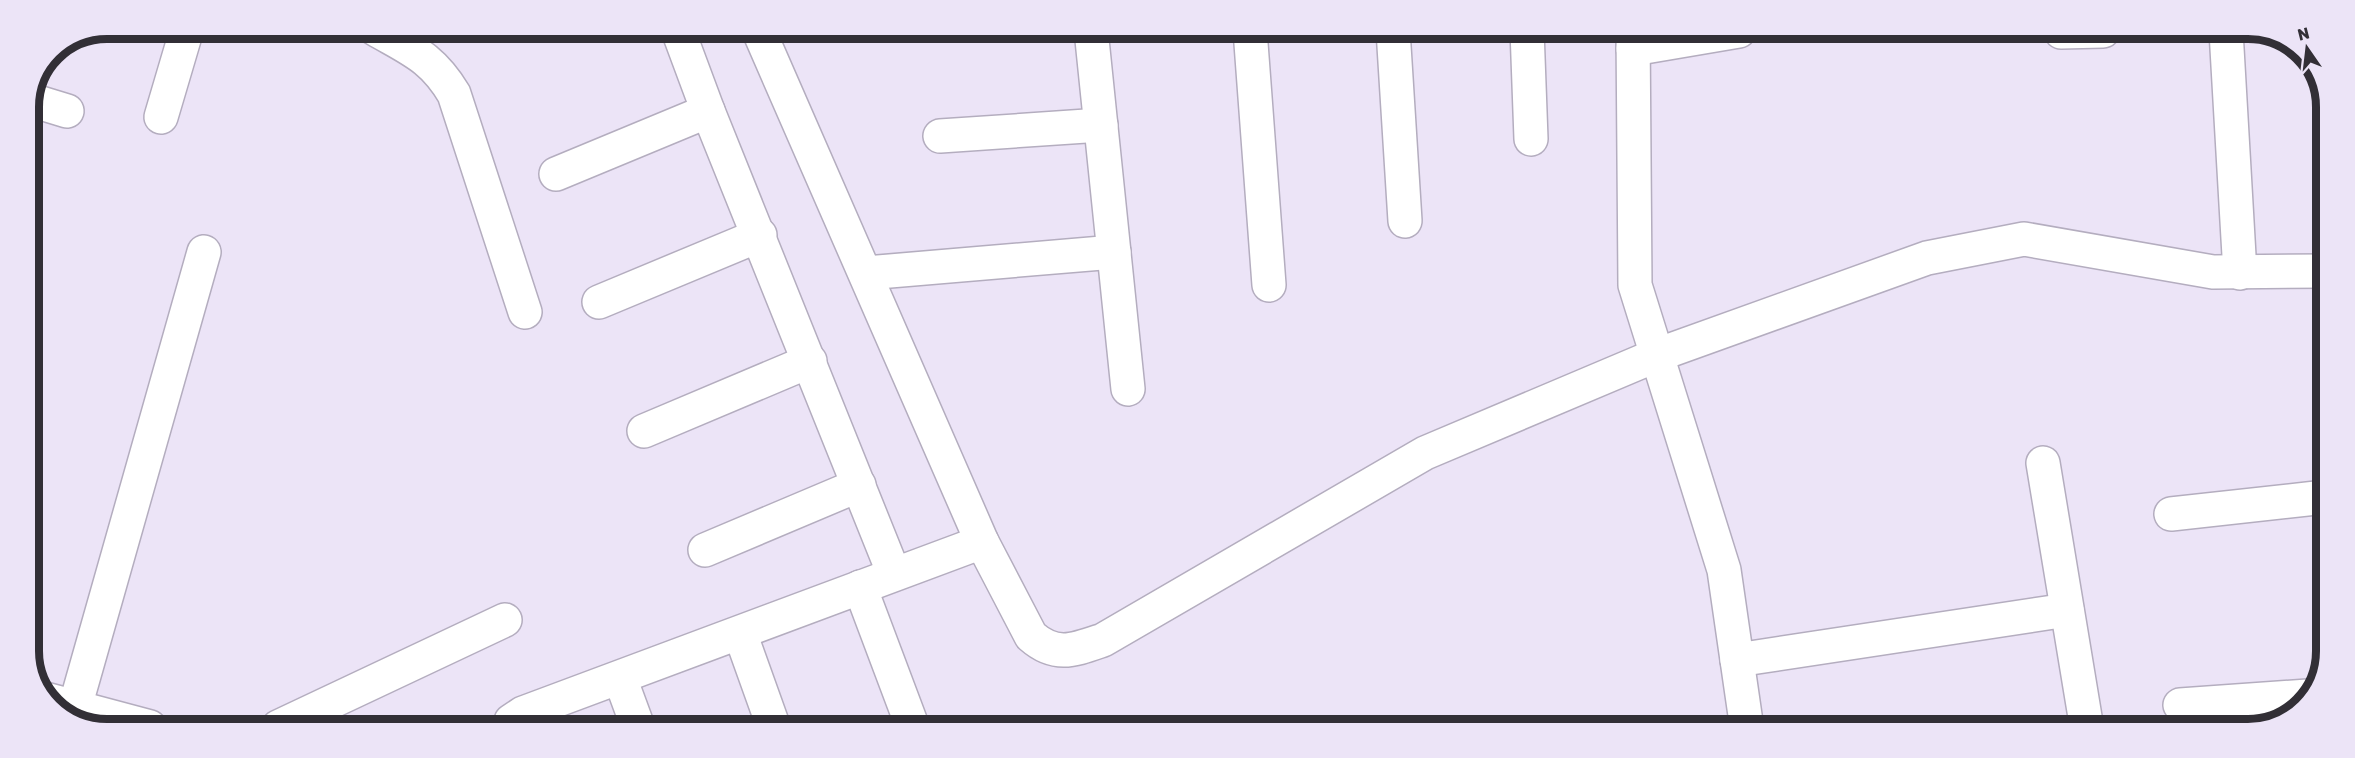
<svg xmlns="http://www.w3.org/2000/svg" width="2355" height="758" font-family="Rubik,sans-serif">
  <rect width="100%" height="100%" fill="#ece4f7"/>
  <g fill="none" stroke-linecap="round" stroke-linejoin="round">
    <defs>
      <g id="minor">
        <path d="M375 29C411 50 432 57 454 94L525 312"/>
        <path d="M758 29 982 542 1031 636C1056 658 1074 650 1103 640L1425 453 1657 355 1927 258 2024 239 2213 272 2326 271"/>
        <polyline points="1091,30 1128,389"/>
        <polyline points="1250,30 1269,285"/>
        <polyline points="1393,30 1405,221"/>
        <polyline points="1527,30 1531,139"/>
        <polyline points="1633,30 1635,285 1724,570 1747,729"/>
        <polyline points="2226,31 2240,273"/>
        <polyline points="2061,32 2103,31"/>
        <polyline points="679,33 708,111 894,574"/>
        <polyline points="1633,49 1739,31"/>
        <polyline points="31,100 67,111"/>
        <polyline points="161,117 187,29"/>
        <polyline points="940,136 1101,125"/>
        <polyline points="556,174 708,111"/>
        <polyline points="866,273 1114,252"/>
        <polyline points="599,302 760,235"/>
        <polyline points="644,431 810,361"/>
        <polyline points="2043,463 2087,729"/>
        <polyline points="2171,514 2325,497"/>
        <polyline points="705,550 859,485"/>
        <polyline points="860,587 913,728"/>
        <polyline points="740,633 774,728"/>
        <polyline points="1737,660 2067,610"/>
        <polyline points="620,678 638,727"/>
        <polyline points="45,699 150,727"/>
        <polyline points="2180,705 2308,696"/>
        <polyline points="75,707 204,252"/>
        <polyline points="278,727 505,620"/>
        <polyline points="513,727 511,721 523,713 982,542"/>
      </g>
    </defs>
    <use href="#minor" stroke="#b4adbf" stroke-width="36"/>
    <use href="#minor" stroke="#fff" stroke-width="33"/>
  </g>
  <path d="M0 0H2355V758H0ZM107 39H2248A68 68 0 0 1 2316 107V651A68 68 0 0 1 2248 719H107A68 68 0 0 1 39 651V107A68 68 0 0 1 107 39Z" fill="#ece4f7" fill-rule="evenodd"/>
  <path fill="none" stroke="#322f36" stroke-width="8" d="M107 39H2248A68 68 0 0 1 2316 107V651A68 68 0 0 1 2248 719H107A68 68 0 0 1 39 651V107A68 68 0 0 1 107 39Z"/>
  <g transform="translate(2307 48) rotate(346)" stroke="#ece4f7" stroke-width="4.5" paint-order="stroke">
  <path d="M0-4.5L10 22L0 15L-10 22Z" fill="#322f36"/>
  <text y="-9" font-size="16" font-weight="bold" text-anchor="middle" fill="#322f36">N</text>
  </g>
</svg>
